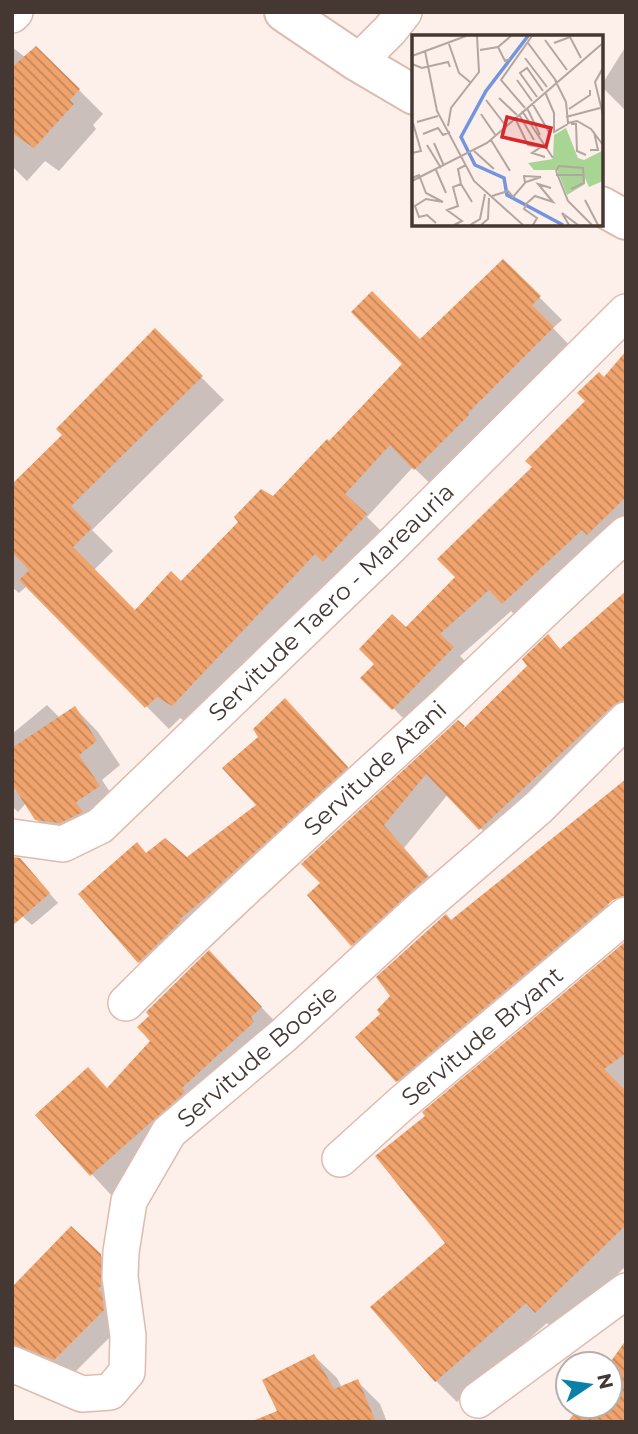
<svg xmlns="http://www.w3.org/2000/svg" width="638" height="1434" font-family="Montserrat,sans-serif">
  <defs>
    <pattern id="building-back-hatch" width="6" height="6" patternUnits="userSpaceOnUse" patternTransform="scale(1.75)"><rect width="6" height="6" fill="#f0a36c"/><path d="M-1 5l2 2M0 0l6 6M5-1l2 2" fill="none" stroke="#c48659"/></pattern>
  </defs>
  <rect width="100%" height="100%" fill="#fdefea"/>
  <g fill="#0003">
    <polygon points="626,46 626,111 601,86"/>
    <polygon points="12,47 26,58 79,90 103,114 93,125 96,129 59,171 45,161 27,181 12,166"/>
    <polygon points="503,261 562,320 553,328 575,351 438,491 413,467 367,517 388,538 195,728 180,718 169,729 27,586 19,593 12,587 12,486 65,435 155,331 224,400 92,530 113,551 94,570 135,612 181,583 273,498 329,444 404,364 420,341"/>
    <polygon points="626,354 626,540 525,625 511,611 460,656 474,670 415,730 363,678 406,630 457,577 535,468"/>
    <polygon points="626,592 626,734 502,851 448,794 404,848 449,899 374,966 352,945 322,883 458,722 466,729 530,666 548,637 561,650"/>
    <polygon points="285,700 370,791 162,986 139,962 147,855 187,859 259,806 261,737"/>
    <polygon points="47,705 60,718 75,708 98,732 120,765 102,780 122,810 60,843 36,819 26,803 18,812 12,806 12,734"/>
    <polygon points="34,876 58,903 32,925 23,917"/>
    <polygon points="593,885 626,928 418,1103 397,1081 382,1014 451,922"/>
    <polygon points="626,944 626,1266 557,1333 547,1323 457,1402 436,1381 447,1243 428,1116"/>
    <polygon points="230,974 282,1029 205,1114 112,1196 37,1115 108,1089"/>
    <polygon points="100,1255 117,1272 120,1327 71,1376 12,1353 12,1290"/>
    <polygon points="314,1356 337,1378 342,1388 357,1381 380,1404 387,1422 284,1422"/>
  </g>
  <g fill="url(#building-back-hatch)">
    <polygon points="36,46 80,89 70,100 74,104 34,148 12,133 12,67"/>
    <polygon points="503,259 541,296 532,305 554,327 468,413 469,415 414,470 390,445 345,494 367,514 323,562 315,554 172,706 157,697 145,708 19,580 29,570 12,552 12,484 62,435 56,429 155,328 203,376 71,506 92,528 73,547 135,610 171,571 181,581 238,522 234,517 261,489 273,496 327,439 329,441 402,364 351,312 372,291 420,339"/>
    <polygon points="626,351 626,497 587,535 582,530 502,604 489,590 440,634 454,647 392,710 360,678 374,664 359,649 392,614 406,627 455,577 437,559 532,467 525,461 585,401 577,393 599,372 604,377"/>
    <polygon points="626,591 626,700 620,701 612,706 479,830 426,774 384,825 428,876 351,946 307,895 320,883 301,864 458,720 465,726 459,733 527,666 522,659 548,634 560,649"/>
    <polygon points="285,698 348,767 204,899 180,919 181,921 138,963 78,894 137,842 146,853 165,838 187,857 256,805 222,768 258,737 253,729"/>
    <polygon points="75,706 97,741 79,755 100,786 76,802 83,812 60,823 35,820 12,784 12,748"/>
    <polygon points="626,779 626,895 613,900 396,1082 355,1037 380,1014 377,1010 390,996 376,977 446,914 451,920"/>
    <polygon points="12,857 20,858 50,893 12,926"/>
    <polygon points="626,941 626,1053 604,1069 626,1091 626,1225 535,1313 526,1303 435,1382 370,1307 445,1243 375,1156 425,1116 422,1112"/>
    <polygon points="209,950 262,1007 251,1017 254,1022 182,1088 185,1092 90,1176 35,1115 88,1067 107,1088 150,1041 137,1027 149,1016 146,1012"/>
    <polygon points="71,1226 101,1254 101,1286 98,1289 102,1293 104,1310 54,1360 20,1346 12,1344 12,1287"/>
    <polygon points="626,1340 626,1422 568,1422 579,1406 610,1406 609,1364"/>
    <polygon points="314,1354 334,1389 358,1379 376,1422 256,1422 255,1420 277,1411 262,1380"/>
  </g>
  <g fill="none" stroke-linecap="round" stroke-linejoin="round">
    <defs>
      <g id="minor">
        <polyline points="12,15 15,12"/>
        <polyline points="358,62 390,30 404,12"/>
        <polyline points="12,837 63,844 100,826 387,550 626,312"/>
        <path d="M126 1003C230 899 340 802 448 702 507 646 565 589 626 534"/>
        <polyline points="340,1159 402,1103 626,915"/>
        <polyline points="12,1364 82,1394 110,1392 127,1372 128,1336 120,1277 121,1252 129,1201 169,1132 285,1034 414,915 539,807 626,720"/>
        <polyline points="478,1400 626,1291"/>
      </g>
      <g id="primary">
        <polyline points="284,12 358,62 414,95"/>
        <polyline points="601,206 626,220"/>
      </g>
    </defs>
    <use href="#minor" stroke="#debbaf" stroke-width="38"/>
    <use href="#primary" stroke="#debbaf" stroke-width="42"/>
    <use href="#minor" stroke="#fff" stroke-width="35"/>
    <use href="#primary" stroke="#fff" stroke-width="38"/>
  </g>
  <g text-anchor="middle" dominant-baseline="central" stroke-width="6" stroke-linejoin="round" paint-order="stroke">
    <g font-size="24" fill="#453833" stroke="#fff">
      <text transform="translate(331 602) rotate(-44)">Servitude Taero - Mareauria</text>
      <text transform="translate(375 768) rotate(-43)">Servitude Atani</text>
      <text transform="translate(482 1036) rotate(-40)">Servitude Bryant</text>
      <text transform="translate(257 1056) rotate(-41)">Servitude Boosie</text>
    </g>
  </g>
  <g transform="translate(412 35)">
    <rect width="191" height="191" fill="#fdefea"/>
    <path d="M190 116 191 146 177 152 171 139 172 125Z" fill="#a8d494"/>
    <path d="M154 93 166 123 172 125 173 149 155 160 145 135H122L116 128 141 124 142 100Z" fill="#a8d494"/>
    <path fill="none" stroke="#7395de" stroke-width="3.5" d="M116 1 74 56 49 102 63 130 92 143 95 160 151 190"/>
    <path fill="none" stroke="#b3a6a1" stroke-width="2" d="M133 5 155 35M116 8 145 47M142 8 158 2 169 23M37 9 47 38 58 47M86 12 93 26 98 24M68 15 86 12 99 1M13 16 25 76 62 146 111 190M0 21 54 1M113 23 135 52M0 29 10 33 36 27 38 32M191 33 183 47 191 80M105 45 120 66M143 45 154 67 156 88 165 86 179 94 191 110M133 57 142 78V97L156 89M125 62 108 38 115 33 131 56M87 63 105 80M74 65 94 91M120 68 137 97M113 73 89 45 120 1M115 73 128 100M157 74 178 60V55M110 76 141 123M69 79 84 101M108 81 122 105M154 82 188 73M103 83 116 110 129 112 120 118 133 122M5 87 26 81M159 89H164L165 116 174 120M36 91 39 73 67 37 65 1M11 99 26 93 31 100 38 97M79 105 98 136M22 108 32 131M15 110 29 133M178 115H186L182 97M62 116 82 134M0 118 9 116 1 88M24 135 34 158M144 136 156 166 180 190M144 136 147 131 171 133 172 148 159 154M144 140H171M0 143 7 140 14 158 31 167 14 164 3 171 7 182 15 180 24 188M0 146 75 108 191 8M49 149 60 167M80 161 96 156 101 162 113 148 112 141 129 142 114 147M173 165 186 190M42 190 50 186 35 175 46 171 41 152 49 149 46 134 54 130M58 190 68 184 73 159M69 190 76 184 77 163M121 190 125 183 112 174 115 168 123 161 141 167 126 149 139 153M157 190 150 178 166 190"/>
    <path fill="#d62828" fill-opacity="0.15" stroke="#d62828" stroke-width="3.5" d="M95 82 139 93 134 112 90 102Z"/>
    <rect width="191" height="191" fill="none" stroke="#453833" stroke-width="3.5"/>
  </g>
  <rect width="638" height="1434" fill="none" stroke="#453833" stroke-width="28"/>
  <g transform="translate(589 1385) rotate(77)"><circle r="33" fill="#ffffff" stroke="#b5afad" stroke-width="2"/>
  <path d="M0-5L12 26L0 18L-12 26Z" fill="#0b81a7"/>
  <text y="-10" font-size="19" font-weight="bold" text-anchor="middle" fill="#453833">N</text>
  </g>
</svg>
